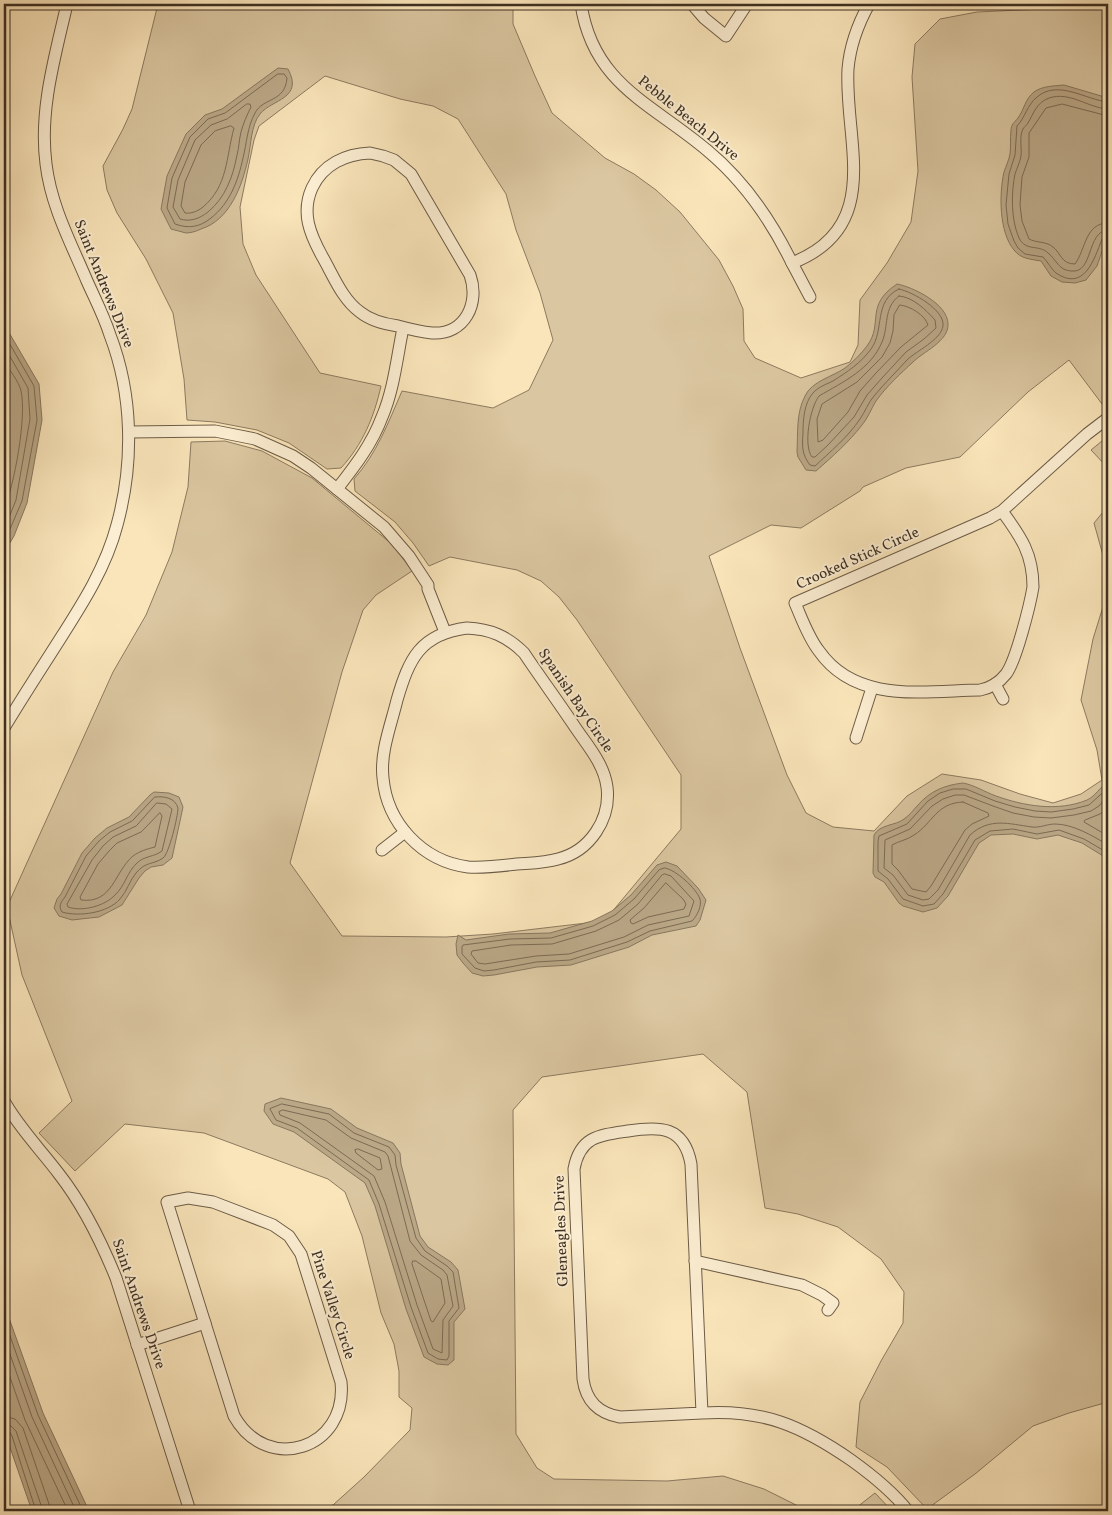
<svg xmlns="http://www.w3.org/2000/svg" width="1112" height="1515" font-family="Vollkorn,serif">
  <rect width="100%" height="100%" fill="#fae5ba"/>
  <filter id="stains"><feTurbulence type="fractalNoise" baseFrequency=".004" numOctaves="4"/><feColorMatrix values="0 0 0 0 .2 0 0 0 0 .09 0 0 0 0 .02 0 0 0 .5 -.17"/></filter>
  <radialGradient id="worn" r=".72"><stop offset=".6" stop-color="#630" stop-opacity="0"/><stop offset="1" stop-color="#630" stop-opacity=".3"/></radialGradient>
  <g fill="#dac6a0" stroke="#8c7a60">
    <path d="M158 4H513V24L535 76 552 113 605 158 634 174 656 190 680 212 719 260 733 286 743 309 744 341 755 358 801 378 850 362 858 345 860 300 887 263 911 222 918 171 912 77 915 44 940 19 977 12 1087 7 1108 10V406L1105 408 1069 360 1028 392 960 457 906 468 863 487 860 491 801 528 771 525 709 556 740 648 787 775 806 813 833 827 874 831 907 796 942 774 981 780 1020 794 1053 803 1081 794 1102 780 1097 750 1081 700 1093 639 1106 597 1104 559 1094 523 1108 506V1402L1069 1413 1033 1426 975 1474 927 1509 887 1467 856 1447 860 1402 881 1361 903 1323 904 1292 881 1259 838 1227 798 1214 765 1208 747 1092 703 1054 542 1077 513 1110 516 1434 537 1468 554 1479 667 1481 723 1476 764 1489 808 1511H311L333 1505 364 1477 410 1430 412 1408 399 1397V1371L394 1344 381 1313 362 1236 345 1192 328 1179 204 1133 125 1124 75 1171 39 1133 72 1101 22 975 7 907 113 672 146 615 172 552 188 487 191 442 225 441 262 451 312 478 393 545 412 571 376 595 363 610 342 672 290 863 342 936 446 937 493 934 595 922 611 913 681 829V775L577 620 559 597 541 581 517 570 450 557 429 566 413 543 395 522 355 491 354 479C377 453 388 423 402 391L493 408 529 390 553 340 540 293 516 230 506 194 458 119 433 106 400 99 325 76 259 126 254 140 240 207 243 244 256 275 320 373 381 386C374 417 363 444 341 468L327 469 289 443 257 430 215 422 187 420 184 379 173 313 146 259 117 213 107 190 103 166 123 129 132 109Z"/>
    <polygon points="1108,436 1108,468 1091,450"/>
    <polygon points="875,1493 892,1511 852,1511"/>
  </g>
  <g fill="#baa786" stroke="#88775e">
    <path d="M278 68 288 69C304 99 272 99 260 114 251 125 251 145 248 159 242 186 230 220 201 229 197 231 191 233 186 233 181 232 176 230 171 229L161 209 167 176 186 134 205 115 222 109Z"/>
    <path d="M1064 85 1108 98V234L1097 266 1086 280 1075 283 1062 282 1051 276 1041 261C1030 259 1021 259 1014 250 999 232 999 194 1004 172 1006 166 1009 160 1010 154 1011 146 1010 138 1011 131 1011 124 1014 123 1018 118 1024 110 1025 99 1034 92 1042 86 1054 86 1064 85Z"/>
    <path d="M897 284C913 287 948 304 948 324 949 341 923 352 913 362 900 374 886 387 876 401 871 409 868 418 862 425 849 442 833 456 816 471L806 470 798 457 797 452C798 433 796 413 805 396 812 381 832 377 845 368 853 362 861 354 867 346 884 323 864 306 897 284Z"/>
    <polygon points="4,324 39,384 42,420 27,503 14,536 4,553"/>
    <path d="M963 783C974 785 985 792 996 796 1024 806 1058 812 1087 800 1096 796 1099 787 1108 783V859L1082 843 1058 835 1037 839 1013 834 991 835 979 843 948 896 937 908 923 912 903 906 899 903 884 882 875 877 873 873 874 835C880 824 895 826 904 819 909 816 914 809 918 805 930 791 945 785 963 783Z"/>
    <polygon points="154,792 169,793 179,797 183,807 172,858 163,865 151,867 145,871 139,878 122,905 99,917 72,920 59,916 54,908 57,899 61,894 82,853 95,838 107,828 129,817 150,795"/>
    <polygon points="666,862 677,866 698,888 706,900 700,920 696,926 652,935 629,947 571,965 537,967 494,975 483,976 472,973 463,963 457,955 456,944 458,935 466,940 509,934 550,933 592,921 612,911 631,895 657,865"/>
    <polygon points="281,1098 331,1109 357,1128 393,1143 400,1153 401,1164 420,1236 428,1247 451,1262 458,1270 465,1309 454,1322 454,1360 448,1365 437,1364 424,1357 406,1309 375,1206 365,1183 294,1132 273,1124 264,1111 265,1104"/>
    <polygon points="4,1304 43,1413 89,1511 32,1511 4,1430"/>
  </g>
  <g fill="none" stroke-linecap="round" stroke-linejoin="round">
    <g stroke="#7c6b54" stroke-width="1">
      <path d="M278 74H284L287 78C285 103 263 97 255 113 247 128 247 142 243 158 238 181 230 203 211 218 200 227 189 229 175 224L167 208 172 178 190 137 208 119 225 113Z"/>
      <path d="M1108 102C1086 100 1058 79 1037 97 1027 105 1025 118 1017 126L1015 155 1009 174 1006 205 1008 224 1014 241 1018 248 1025 254 1043 257C1048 262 1051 269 1056 273 1084 292 1094 260 1102 239L1108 236"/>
      <path d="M247 104H250L251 107C247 115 243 124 241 132 239 140 239 148 237 155 233 177 225 198 208 212 199 219 190 222 180 219L173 207 178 180 195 140 211 125 227 119Z"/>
      <path d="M1108 109C1088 108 1070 91 1049 98 1036 103 1034 113 1028 123 1026 126 1024 127 1023 129 1019 136 1022 148 1021 156 1020 162 1017 168 1015 174 1011 193 1011 220 1019 238 1026 252 1039 244 1048 253 1057 260 1058 270 1071 271 1094 274 1086 231 1108 230"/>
      <path d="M1108 116 1062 104 1046 108 1029 133V157L1022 177 1020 205 1022 221 1029 239C1036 243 1046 241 1053 247 1061 253 1061 264 1075 264 1086 249 1085 223 1108 223"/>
      <path d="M231 126 234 128C226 157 228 186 203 207 198 211 191 214 185 213L181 206 185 182 201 145 215 131Z"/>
      <path d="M899 289C913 292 945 310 943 326 941 340 916 351 907 360 896 372 884 384 874 396 868 403 865 412 860 419 848 437 830 452 815 466L810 465C802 455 802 446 803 433 803 420 804 403 813 393 818 387 827 384 833 381 847 372 861 363 871 349 885 330 873 301 899 289Z"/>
      <path d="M899 296C913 297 926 310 935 320L936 328 924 339 906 352 882 378 867 395 854 417 828 445 815 457H812C803 445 810 408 819 396 843 382 871 369 882 342 889 326 883 308 899 296Z"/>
      <path d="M900 305C910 306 925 315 928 325L901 347 876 373 860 391 848 412 823 440 818 442 817 419 822 404 857 382 882 357 890 343 893 331 894 315Z"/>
      <polyline points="4,334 34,386 37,420 22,501 4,543"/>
      <polyline points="4,346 28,388 30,419 16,500 4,530"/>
      <path d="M4 361C9 370 19 381 21 391 27 417 14 486 4 510"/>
      <polyline points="1108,788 1089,805 1073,809 1051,812 1035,811 1015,807 995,801 966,789 953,789 940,793 928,801 907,824 879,836 878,841 878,871 888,879 903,899 923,906 934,904 943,894 975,840 990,831 1013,829 1037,834 1059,830 1084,839 1108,853"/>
      <path d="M1108 795 1099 806 1091 811 1074 815 1051 818 1034 817 1013 813 993 806 964 795H955L943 799 932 806 910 829 885 840 884 868 893 875 908 895 923 900 929 899 938 890 970 835C990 817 1009 824 1032 827 1040 828 1047 824 1055 824 1073 824 1093 836 1108 845"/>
      <path d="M155 797C165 796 175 798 178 808 178 816 169 854 163 858 153 865 146 861 136 873 130 880 127 891 120 899 108 913 79 917 62 912 58 906 61 902 65 897L86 856 99 841 110 832 132 821Z"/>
      <path d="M963 802 988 813 989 816 972 824 965 830 931 886 926 892 912 889 898 870 892 864V845C899 841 907 840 914 835 933 823 936 803 963 802Z"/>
      <path d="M157 803 166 804 172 809 162 851C154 857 144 856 137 863 127 872 125 886 115 895 105 906 82 912 68 907L67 904 92 860 103 846 113 837 136 826Z"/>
      <polyline points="1108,807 1100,814 1085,820 1084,822 1108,836"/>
      <path d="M160 813 162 816 155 847C147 849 140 851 133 856 114 872 113 904 81 900L80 897 98 864 109 851 117 843 141 832Z"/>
      <path d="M665 868C676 870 696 888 700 899 702 906 697 916 692 921L650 931 627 942 570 960 536 962 494 970 484 971 475 968 462 954V947L463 945 510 939 551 938 593 926 615 915 634 899 659 870Z"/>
      <polygon points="665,874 671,876 694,901 689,916 648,925 624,937 569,954 536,956 485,964 478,963 471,954 472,951 511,945 552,944 596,931 619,920 638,904 662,875"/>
      <polygon points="666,883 683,899 686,904 684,909 648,917 633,924 631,923 630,920 644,908"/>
      <polygon points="282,1104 329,1114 354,1133 389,1147 395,1155 396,1165 416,1238 425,1251 447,1266 453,1272 459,1308 449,1321 449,1356 447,1360 438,1359 428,1353 411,1307 379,1204 369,1180 297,1128 276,1120 270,1109"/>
      <polygon points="283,1110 326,1120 351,1138 385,1152 388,1156 410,1241 421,1255 443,1270 447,1275 453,1306 443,1320 442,1353 433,1349 417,1305 385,1202 374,1176 300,1123 280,1115 279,1112"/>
      <polygon points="358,1149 380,1158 382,1169 378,1170 356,1153 355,1150"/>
      <polygon points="413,1261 416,1261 441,1279 445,1303 433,1322 431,1321 412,1264"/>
      <polyline points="4,1319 38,1415 83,1511"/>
      <polyline points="4,1337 32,1417 76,1511"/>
      <polyline points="4,1360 25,1420 68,1511"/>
      <polyline points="4,1416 15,1419 23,1428 49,1504 50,1511"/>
      <polyline points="4,1424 11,1426 16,1431 43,1511"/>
      <polyline points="4,1430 9,1431 12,1436 36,1511"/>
    </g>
    <defs>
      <g id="minor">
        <path d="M581 4C593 85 653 104 708 151 745 182 771 220 792 263 885 227 844 141 848 69 850 45 858 24 869 4"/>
        <polyline points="692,4 704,18 726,36 747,4"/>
        <path d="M370 153 383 156 394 160 411 174 470 275C480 303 465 335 432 333 421 332 409 329 398 326 384 324 371 321 360 312 342 299 333 275 322 256 310 234 301 213 312 188 323 164 346 154 370 153Z"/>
        <polyline points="792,263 810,297"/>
        <polyline points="129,432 215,431 255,439 293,456 311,468 384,527 409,556 428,585 428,589 445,632"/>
        <path d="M337 489C355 466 372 444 382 417 394 389 397 357 403 328"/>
        <path d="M1002 511C1021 537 1033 554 1033 587 1030 605 1016 661 1006 674 999 683 990 688 980 690 924 691 856 704 819 651 808 637 802 619 795 603L990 518 1002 511 1087 434 1108 418"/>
        <path d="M467 628C490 629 507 636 524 653 540 677 557 700 573 724 586 744 604 763 607 787 611 819 590 851 558 859 545 863 530 863 517 864 501 866 484 868 468 867 422 861 387 823 383 778 380 752 391 725 397 700 409 659 420 634 467 628Z"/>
        <polyline points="995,684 1003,699"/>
        <path d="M4 728C22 698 41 669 60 639 83 603 106 567 117 525 134 463 133 395 110 335 104 316 95 299 87 281 71 243 51 206 46 164 39 110 55 57 67 4"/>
        <polyline points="856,738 872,688"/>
        <polyline points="382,850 405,832"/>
        <path d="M4 1101C19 1128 41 1150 59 1174 84 1206 101 1241 116 1278L190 1511"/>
        <path d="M188 1198 213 1202 273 1225 289 1236 301 1254 341 1382C348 1449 267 1475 234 1416L167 1202Z"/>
        <polyline points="695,1261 802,1285 822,1295 833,1303 828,1310"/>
        <polyline points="137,1345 205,1323"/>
        <path d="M702 1413 691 1164C684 1126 660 1126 628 1131 600 1135 580 1136 574 1169L583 1379C586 1401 598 1413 620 1417L702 1413C763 1409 802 1426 851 1460 872 1475 892 1491 908 1511"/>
      </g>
    </defs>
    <use href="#minor" stroke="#6c5c47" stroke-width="13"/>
    <use href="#minor" stroke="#fceed2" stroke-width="11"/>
  </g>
  <g text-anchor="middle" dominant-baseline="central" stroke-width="4" stroke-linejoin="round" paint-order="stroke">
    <g font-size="15" fill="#3d2f21" stroke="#fceed2">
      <text transform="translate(688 119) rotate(39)">Pebble Beach Drive</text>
      <text transform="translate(103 284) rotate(68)">Saint Andrews Drive</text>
      <text transform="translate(858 559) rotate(-24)">Crooked Stick Circle</text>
      <text transform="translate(575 701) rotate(56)">Spanish Bay Circle</text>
      <text transform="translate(562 1231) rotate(-92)">Gleneagles Drive</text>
      <text transform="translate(138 1304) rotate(71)">Saint Andrews Drive</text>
      <text transform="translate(332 1305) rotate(72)">Pine Valley Circle</text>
    </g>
  </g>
  <rect width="1112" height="1515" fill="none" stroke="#fae5ba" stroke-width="20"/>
  <rect x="5" y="5" width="1102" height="1505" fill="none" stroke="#3d2f21" stroke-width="2.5"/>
  <rect x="10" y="10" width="1092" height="1495" fill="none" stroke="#3d2f21"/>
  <rect width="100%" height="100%" filter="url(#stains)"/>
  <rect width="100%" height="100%" fill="url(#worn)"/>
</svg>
